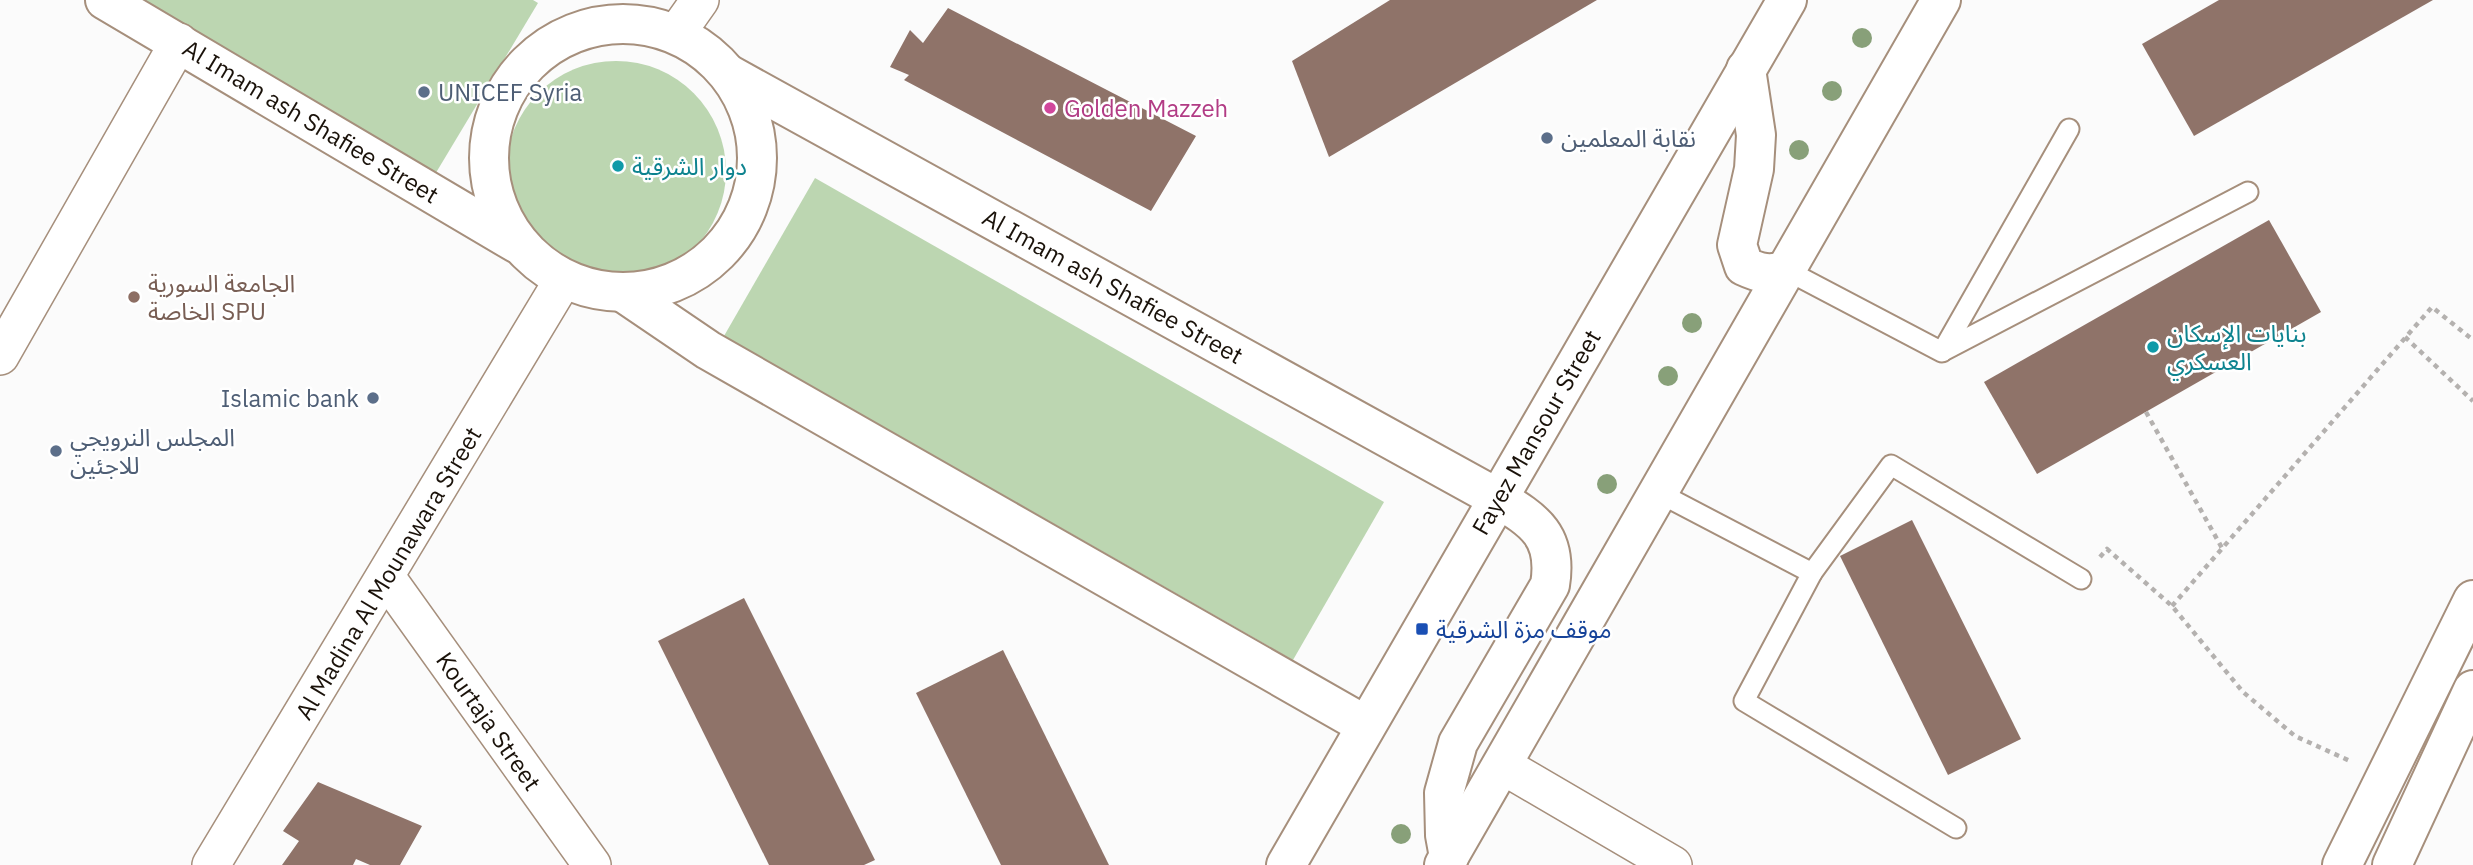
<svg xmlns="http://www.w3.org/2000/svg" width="2473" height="865" font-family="'IBM Plex Sans','Noto Sans Arabic',sans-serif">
  <rect width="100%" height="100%" fill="#fbfbfb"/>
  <g fill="#bcd6b1">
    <polygon points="115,0 533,0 538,3 428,186"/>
    <circle cx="616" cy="171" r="110"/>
    <polygon points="815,178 1384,502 1293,660 724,336"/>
  </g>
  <g fill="#8f7369">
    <polygon points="1390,0 1597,0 1329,157 1292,61"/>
    <polygon points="2219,0 2433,0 2194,136 2142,44"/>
    <polygon points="948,8 1196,136 1151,211 904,80 909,75 890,67 910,30 923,43"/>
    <polygon points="2269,220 2321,312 2037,474 1984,382"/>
    <polygon points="1912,520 2021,739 1948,775 1840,556"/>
    <polygon points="744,598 875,860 864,865 769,865 658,641"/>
    <polygon points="1003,650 1109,865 1001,865 916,693"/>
    <polygon points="318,782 422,826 400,865 370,865 356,859 353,865 282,865 299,841 283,831"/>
  </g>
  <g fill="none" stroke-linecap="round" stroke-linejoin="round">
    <defs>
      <g id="service">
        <polyline points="1786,270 1942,352 2069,129"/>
        <polyline points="1943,351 2248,192"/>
        <polyline points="1659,493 1812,573 1744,701 1956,828"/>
        <polyline points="1812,573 1891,465 2081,579"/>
      </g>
      <g id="minor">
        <polyline points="676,34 700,0"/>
        <polyline points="0,356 179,42"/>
        <polyline points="386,577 592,865"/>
        <polyline points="1502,765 1673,865"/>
        <polyline points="211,865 563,280"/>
      </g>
      <g id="tertiary">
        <polyline points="105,0 516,243"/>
        <circle cx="623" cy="158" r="134"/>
        <polyline points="728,74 1497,498"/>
        <polyline points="624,293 708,350 1365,725"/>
      </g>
      <g id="secondary">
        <polyline points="2342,865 2473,600"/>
        <polyline points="2392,865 2473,690"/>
      </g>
      <g id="trunk">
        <path d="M1746 69 1756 135 1754 169 1737 245 1744 266C1759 273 1770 276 1786 270"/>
        <path d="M1449 857 1445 835 1444 793 1458 743 1550 585C1558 536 1535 521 1497 498"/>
        <polyline points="1286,865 1787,0"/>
        <polyline points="1444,865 1941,0"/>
      </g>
    </defs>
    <use href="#service" stroke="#a68f7c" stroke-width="23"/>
    <use href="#minor" stroke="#a68f7c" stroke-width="40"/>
    <use href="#tertiary" stroke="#a68f7c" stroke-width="42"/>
    <use href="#secondary" stroke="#a68f7c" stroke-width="42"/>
    <use href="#trunk" stroke="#a68f7c" stroke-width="42"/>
    <g stroke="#b4b1af" stroke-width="4.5" stroke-dasharray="5 5" stroke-linecap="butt">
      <polyline points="2405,337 2473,401"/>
      <polyline points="2146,412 2222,548"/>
      <polyline points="2100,557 2107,549 2172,606 2243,692 2295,736 2350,761"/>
      <polyline points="2172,606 2432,307 2473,340"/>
    </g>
    <use href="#service" stroke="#fff" stroke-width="19"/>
    <use href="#minor" stroke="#fff" stroke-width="37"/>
    <use href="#tertiary" stroke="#fff" stroke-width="38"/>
    <use href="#secondary" stroke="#fff" stroke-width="38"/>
    <use href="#trunk" stroke="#fff" stroke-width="38"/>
  </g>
  <g fill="#88a079">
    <circle cx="1862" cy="38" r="10"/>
    <circle cx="1832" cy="91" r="10"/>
    <circle cx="1799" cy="150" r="10"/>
    <circle cx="1692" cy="323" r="10"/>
    <circle cx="1668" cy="376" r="10"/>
    <circle cx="1607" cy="484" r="10"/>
    <circle cx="1401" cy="834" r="10"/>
  </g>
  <g fill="#5c6f8a" stroke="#fff" stroke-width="2.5">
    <circle cx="424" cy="92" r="7"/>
    <circle cx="1547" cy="138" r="7"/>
    <circle cx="373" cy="398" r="7"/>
    <circle cx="56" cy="451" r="7"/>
  </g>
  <circle fill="#d1479c" stroke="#fff" stroke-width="2.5" cx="1050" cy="108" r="7"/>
  <g fill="#0f9aa8" stroke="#fff" stroke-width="2.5">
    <circle cx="618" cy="166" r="7"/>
    <circle cx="2153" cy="347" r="7"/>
  </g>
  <circle fill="#8d6e63" stroke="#fff" stroke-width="2.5" cx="134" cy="297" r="7"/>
  <rect fill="#1a4fb4" stroke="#fff" stroke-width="2.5" x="1415" y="622" width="14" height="14" rx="3.5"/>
  <g text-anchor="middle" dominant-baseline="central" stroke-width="5" stroke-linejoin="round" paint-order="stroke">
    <g font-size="24" fill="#4e5e75" stroke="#fff" text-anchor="start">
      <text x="438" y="92">UNICEF Syria</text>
      <text x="1561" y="138">نقابة المعلمين</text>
      <text x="359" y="398" text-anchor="end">Islamic bank</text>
      <text x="70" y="437">المجلس النرويجي<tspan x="70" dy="28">للاجئين</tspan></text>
    </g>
    <g font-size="24" fill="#b23c85" stroke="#fff" text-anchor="start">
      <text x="1064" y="108">Golden Mazzeh</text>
    </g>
    <g font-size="24" fill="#1a120a" stroke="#fff">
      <text transform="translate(311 121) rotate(31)">Al Imam ash Shafiee Street</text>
      <text transform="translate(1113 286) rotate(29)">Al Imam ash Shafiee Street</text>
      <text transform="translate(1536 432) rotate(-60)">Fayez Mansour Street</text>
      <text transform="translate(388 573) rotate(-59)">Al Madina Al Mounawara Street</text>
      <text transform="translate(489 721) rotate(55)">Kourtaja Street</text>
    </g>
    <g font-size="24" fill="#0d838f" stroke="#fff" text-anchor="start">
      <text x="632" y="166">دوار الشرقية</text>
      <text x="2167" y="333">بنايات الإسكان<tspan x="2167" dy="28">العسكري</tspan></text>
    </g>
    <g font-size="24" fill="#785e54" stroke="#fff" text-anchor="start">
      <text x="148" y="283">الجامعة السورية<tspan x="148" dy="28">الخاصة SPU</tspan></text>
    </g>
    <g font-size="24" fill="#164399" stroke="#fff" text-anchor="start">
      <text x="1436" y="629">موقف مزة الشرقية</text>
    </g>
  </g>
</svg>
